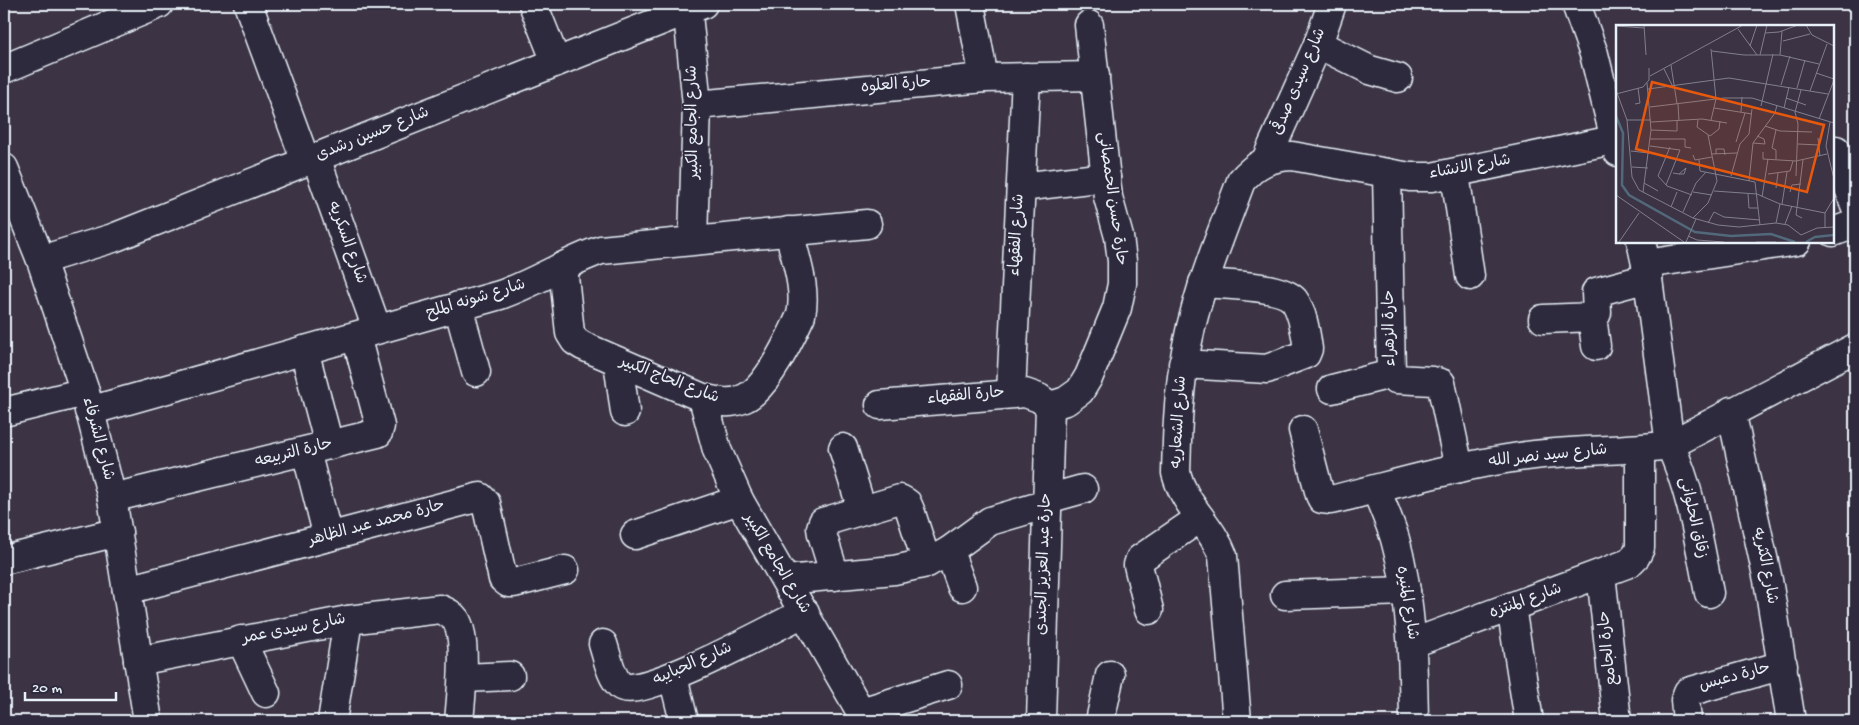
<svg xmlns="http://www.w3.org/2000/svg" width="1859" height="725" font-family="'Gochi Hand','Playpen Sans Arabic',sans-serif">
  <rect width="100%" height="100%" fill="#3c3345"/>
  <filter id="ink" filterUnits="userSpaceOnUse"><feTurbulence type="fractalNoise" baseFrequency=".02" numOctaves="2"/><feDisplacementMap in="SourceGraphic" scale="10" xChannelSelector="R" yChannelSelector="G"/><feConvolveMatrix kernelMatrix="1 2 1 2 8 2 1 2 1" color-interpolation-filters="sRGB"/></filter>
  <g filter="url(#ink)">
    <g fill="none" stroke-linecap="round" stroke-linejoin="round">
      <defs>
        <g id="street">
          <polyline points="248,4 306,162"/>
          <polyline points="533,4 556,62"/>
          <polyline points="687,4 697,105 693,240"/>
          <polyline points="970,4 984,78"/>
          <polyline points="1576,4 1594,54 1618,152"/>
          <polyline points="1318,44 1370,70 1398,78"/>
          <polyline points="4,69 159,4"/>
          <polyline points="697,105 984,78 1095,76"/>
          <polyline points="1836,150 1855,206"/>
          <polyline points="316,158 377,329"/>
          <polyline points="1266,160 1318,44 1332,4"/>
          <polyline points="4,168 41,260 85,392 112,498 148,721"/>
          <polyline points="1387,173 1391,374 1396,379 1433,381 1441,383 1459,468"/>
          <polyline points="1455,174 1470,276"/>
          <polyline points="1021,187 1106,177"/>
          <polyline points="1833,232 1855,224"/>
          <path d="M1641 241 1646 264 1670 445C1692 492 1699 543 1709 593"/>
          <polyline points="41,260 113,238 703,4"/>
          <polyline points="1646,264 1797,241"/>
          <path d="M563 267 570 333 575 341 583 346 703 398C718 402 731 405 745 398 767 388 791 337 801 315 807 288 795 258 789 231"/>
          <polyline points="458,306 476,372"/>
          <polyline points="1592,317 1596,346"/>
          <polyline points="1543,319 1595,317 1597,313 1596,292 1648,278"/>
          <polyline points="304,350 329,445"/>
          <polyline points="618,362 625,412"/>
          <path d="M1183 364 1267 369 1306 354 1308 349C1306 335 1303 312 1294 300 1281 285 1223 285 1203 283"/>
          <polyline points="1332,389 1391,374"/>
          <polyline points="1011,393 1026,77"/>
          <polyline points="703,398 717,450 739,500 866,721"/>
          <polyline points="880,405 1025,393 1039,398 1050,406"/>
          <polyline points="1050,406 1066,401 1080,391 1089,376 1117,308 1122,284 1122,261 1119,237 1108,197 1089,25"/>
          <path d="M89 411 500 295C535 283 566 262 601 250L867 224"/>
          <polyline points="1731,411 1768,580 1791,721"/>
          <polyline points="4,412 85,392"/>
          <path d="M1303 430 1320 495 1322 499 1331 500C1393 485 1456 466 1519 457 1569 449 1620 452 1670 445L1855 348"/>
          <polyline points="843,448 862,510"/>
          <polyline points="306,451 328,537"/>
          <path d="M1376 489C1382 505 1390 522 1395 539 1412 599 1413 660 1414 721"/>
          <polyline points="112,498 378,433 380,426 356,336"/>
          <polyline points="1047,499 1083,489"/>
          <polyline points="635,535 739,500"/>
          <polyline points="949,551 962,587"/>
          <polyline points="4,560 118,532"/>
          <polyline points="1601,574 1617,721"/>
          <polyline points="835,576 822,534 821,528 823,522 900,499 907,503 910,510 927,563"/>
          <polyline points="786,580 894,570 927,563 949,551 990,521 1047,504"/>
          <polyline points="127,590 480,497 486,503 503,579 508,583 514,583 565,570"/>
          <polyline points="1285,595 1406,591"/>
          <polyline points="1511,607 1529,721"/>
          <polyline points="1149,610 1138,565 1140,559 1200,518"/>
          <polyline points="241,640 266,693"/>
          <polyline points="1413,643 1629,563 1636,556 1640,548 1640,449"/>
          <path d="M603 644C607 656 611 678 621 686 640 701 779 625 805 612"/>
          <path d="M138 661 348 620 440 609C447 612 452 614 456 620 468 638 461 699 459 721"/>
          <polyline points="673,677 684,721"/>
          <polyline points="463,678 510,676"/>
          <polyline points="861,712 948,685"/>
          <polyline points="332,721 348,620"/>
          <polyline points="1041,721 1050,406"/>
          <polyline points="1100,721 1110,675"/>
          <path d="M1237 721 1223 556C1211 524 1185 507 1176 473 1177 437 1178 399 1184 363 1193 300 1219 241 1241 181 1256 164 1269 157 1292 156L1410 177H1432L1618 139"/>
          <polyline points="1687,721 1685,700 1688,692 1783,665"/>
        </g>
      </defs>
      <use href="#street" stroke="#e8f1f8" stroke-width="31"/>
      <use href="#street" stroke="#2f2a3d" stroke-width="28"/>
    </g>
  </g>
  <g text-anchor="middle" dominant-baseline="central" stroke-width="4" stroke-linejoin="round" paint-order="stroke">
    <g font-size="16" fill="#e8f1f8" stroke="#2f2a3d">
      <text transform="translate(1300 82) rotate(-67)">شارع سيدى صدقى</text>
      <text transform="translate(896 86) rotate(-5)">حارة العلوه</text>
      <text transform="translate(694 122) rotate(-91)">شارع الجامع الكبير</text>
      <text transform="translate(373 135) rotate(-22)">شارع حسين رشدى</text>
      <text transform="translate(1470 168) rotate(-10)">شارع الانشاء</text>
      <text transform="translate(1111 199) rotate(82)">حارة حسن الحمصانى</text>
      <text transform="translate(1018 235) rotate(-87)">شارع الفقهاء</text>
      <text transform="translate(346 243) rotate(70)">شارع السكريه</text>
      <text transform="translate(476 300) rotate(-17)">شارع شونه الملح</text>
      <text transform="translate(1391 328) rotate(-91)">حارة الزهراء</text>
      <text transform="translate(669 381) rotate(21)">شارع الحاج الكبير</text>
      <text transform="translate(966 397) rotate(-5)">حارة الفقهاء</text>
      <text transform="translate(1180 422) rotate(-87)">شارع الشعاريه</text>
      <text transform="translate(97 439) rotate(75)">شارع الشرفاء</text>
      <text transform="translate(294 454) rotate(-14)">حارة التربيعه</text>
      <text transform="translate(1548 457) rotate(-6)">شارع سيد نصر الله</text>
      <text transform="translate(1692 518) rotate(77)">زقاق الحلوانى</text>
      <text transform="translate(377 524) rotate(-15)">حارة محمد عبد الظاهر</text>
      <text transform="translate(776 564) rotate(59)">شارع الجامع الكبير</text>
      <text transform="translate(1045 564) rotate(-88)">حارة عبد العزيز الجندى</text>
      <text transform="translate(1764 566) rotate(79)">شارع الكثريه</text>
      <text transform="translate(1526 602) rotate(-20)">شارع المنتزه</text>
      <text transform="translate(1406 603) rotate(81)">شارع المنيره</text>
      <text transform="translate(294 630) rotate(-11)">شارع سيدى عمر</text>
      <text transform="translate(1609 648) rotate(-96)">حارة الجامع</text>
      <text transform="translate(693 665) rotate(-24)">شارع الحبايبه</text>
      <text transform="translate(1735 678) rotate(-15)">حارة دعبس</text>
    </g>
  </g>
  <g transform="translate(1616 25)">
    <rect width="218" height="218" fill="#3c3345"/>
    <path fill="none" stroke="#51697a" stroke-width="2.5" d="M0 91 7 108 6 160 13 170 79 207 115 211 155 209 179 217M190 217 199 212 218 210"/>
    <path fill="none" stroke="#817f8d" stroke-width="1" d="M28 0 30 30M190 0 196 10 218 21M0 1 28 3M122 4 141 30M149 8 163 7 182 0M167 16 194 9M134 21 141 0M96 26 128 30H164L203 39M144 30 151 0M164 30 166 6M55 40 61 79M48 44 56 60M200 48 218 54M34 51 127 0M165 60 174 31M181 63 189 35M32 64 113 53 212 69M0 65 11 95 16 152 23 165 77 193 102 200 123 202 160 198 172 200 185 210 201 203 218 202M194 66 211 19M0 69 27 62 33 55V43M170 73 190 80M19 79 24 78 22 63M62 79 63 96M145 81 157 29M34 82 108 73H136L218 98M98 83 136 89M168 83 173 62M125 87 126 72M203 94 218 55M11 95H35M82 95 81 102 94 111 103 104 104 96M95 95 100 74 95 24M35 97 86 94 111 98M214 97 210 121 218 154M149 101 164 106 196 107M35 105 61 106V96M202 113 204 131M34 114H69V122L75 123M120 117 129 88M137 118 149 119 148 114 141 111M124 119 133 109 136 84M182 119 203 120M34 121 64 125 50 160M15 126 33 128M147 127V134L180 136 211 129M95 129 121 128M100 129V124H108L109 130M77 130 79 135 96 132M160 134V125L156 123 160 105M83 135 84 146 139 157 144 200M16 142 32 143M57 148 63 149 70 143 68 149H63M152 149 174 146 177 136M42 151 51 161 76 170M42 151 54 122M115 151 124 119M180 151 182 99 179 87 185 65M133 156 137 118 159 88 161 80M28 158 42 166M160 163 162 148M98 166 141 169 164 179 209 188M27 167 35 105 31 58M77 167 96 170M174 167 176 160 185 159M132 169 133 183H142M0 170 68 217M146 172 152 134M166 179 171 147M55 182 61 167M67 187 80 158 90 147M77 193 92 178 101 156 92 110M186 193 180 190 187 135M92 198 98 187 108 192 144 195M160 198 164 179M169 199 176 181M209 203V188L218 173M72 211 81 215 108 217M3 217 23 188M70 217 80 194M140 217H160"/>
    <path fill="#e8590c" fill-opacity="0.15" stroke="#e8590c" stroke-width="2.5" d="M36 57 208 100 191 167 20 124Z"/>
    <rect width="218" height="218" fill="none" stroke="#e8f1f8" stroke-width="2.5"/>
  </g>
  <rect width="1859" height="725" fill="none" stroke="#2f2a3d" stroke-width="20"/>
  <rect x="10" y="10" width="1839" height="705" fill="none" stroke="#e8f1f8" stroke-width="2" filter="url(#ink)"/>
  <path d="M25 692v8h91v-8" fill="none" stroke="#e8f1f8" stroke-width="2.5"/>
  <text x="32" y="692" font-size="15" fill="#e8f1f8" stroke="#2f2a3d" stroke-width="4" paint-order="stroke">20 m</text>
</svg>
